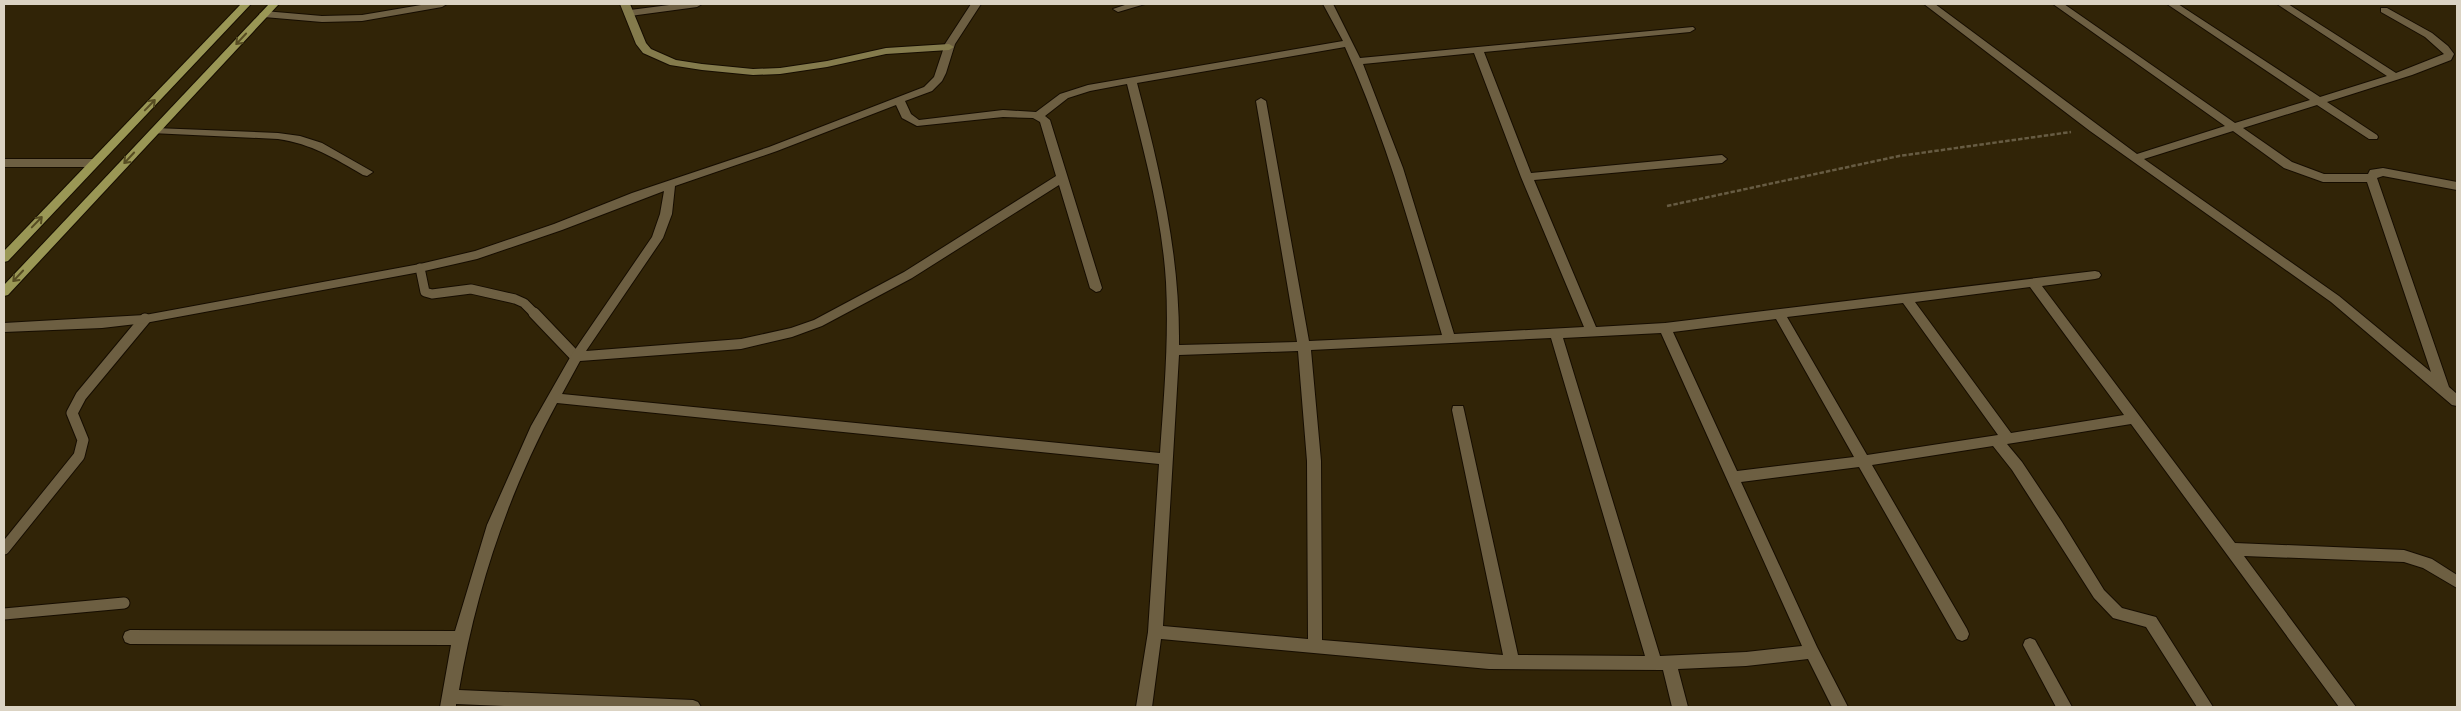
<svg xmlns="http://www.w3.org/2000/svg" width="2461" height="711" font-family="'Archivo Narrow',sans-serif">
  <rect width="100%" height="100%" fill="#312407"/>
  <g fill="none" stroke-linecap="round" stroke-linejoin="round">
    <defs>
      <polyline id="lane-far1" points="420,268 425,292 432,294 471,289 515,299 524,303 535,314"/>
      <g id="lane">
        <polyline points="534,313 576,357"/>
        <polyline points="4,549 79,456 83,440 72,413 81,396 145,319"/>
        <polyline points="4,614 124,603"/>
      </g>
      <g id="street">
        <polygon points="427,4 447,4 442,7 362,21 322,22 264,17 259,14 264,11 322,16 362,15"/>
        <polygon points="677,4 702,4 697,7 630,16 625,13 630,10"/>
        <path d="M971 4H981L955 44 946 73 942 81 932 91 905 101 911 114 919 120 1003 110 1036 112 1060 94 1088 85 1343 41 1323 4H1333L1360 58 1693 27 1695 29 1690 32 1484 52 1531 173 1722 155 1727 159 1722 163 1534 180 1596 327 1665 323 2095 271 2099 272 2101 275 2099 278 2095 279 2042 286 2235 543 2404 550 2432 559 2457 575V588L2423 568 2404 562 2244 556 2356 707H2339L2131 424 2007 444 2022 462 2062 522 2104 590 2122 608 2156 617 2213 707H2197L2146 627 2113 618 2094 598 2012 470 1993 446 1872 465 1967 629 1969 634 1967 639 1962 641 1957 639 1859 467 1741 482 1817 647 1848 707H1832L1808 659 1746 666 1678 669 1688 707H1672L1663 670 1489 669 1161 639 1152 707H1136L1148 632 1159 464 557 403C508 493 476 590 459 690L693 700 698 702 701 707H527L456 704V707H440L451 645 130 644 125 642 123 637 125 632 130 630 455 631 487 525 531 426 572 354 652 237 660 214 664 191 562 230 477 259 420 272 145 323 102 328 4 332V323L145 315 420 264 475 251 554 224 632 193 769 147 924 87 934 77 945 44ZM1345 47C1387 140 1413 237 1442 335L1309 341 1266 101 1261 98 1256 101 1297 342 1179 345C1180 255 1160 170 1137 83ZM1474 53 1521 177 1584 327 1454 334 1403 168 1363 64ZM1127 84C1143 149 1162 215 1166 282 1169 339 1164 396 1160 453L562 394 580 361 741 349 792 337 822 326 912 278 1059 185 1090 288 1096 292 1100 291 1102 288 1050 120 1045 116 1068 98 1090 91ZM896 105 902 118 917 126 1003 117 1033 118 1040 122 1056 176 904 272 814 320 791 328 741 339 586 351 663 238 672 214 675 186 777 151ZM2030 287 2124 415 2011 433 1915 302ZM1903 303 1998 435 1867 455 1787 317ZM1776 319 1854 457 1737 471 1673 332ZM1661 333 1802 646 1746 652 1660 656 1563 338ZM1551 338 1645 656 1518 655 1464 410 1463 406H1453L1452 410 1503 655 1322 640 1321 461 1311 350ZM1298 351 1307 461 1308 639 1163 626 1179 355Z"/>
        <polygon points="1128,4 1145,4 1118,12 1113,9"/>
        <path d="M1924 4H1935L2137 154 2225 126 2053 4H2064L2235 123 2310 100 2167 4H2178L2320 97 2387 76 2277 4H2288L2396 73 2444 54 2425 37 2381 12V8H2387L2432 33 2448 46 2454 54 2451 60 2412 75 2327 102 2377 135 2378 137 2377 139H2369L2317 105 2243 128 2292 162 2324 174H2368L2370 170 2383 168 2457 182V190L2383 176 2377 178 2449 387 2457 394V406L2452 405 2331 302 2090 131ZM2233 131 2284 168 2323 182H2367L2431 372 2339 296 2144 159Z"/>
        <path d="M155 128 278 133 300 136 322 143 373 172 367 176 363 175C334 158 312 144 278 139L151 133V129Z"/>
        <polygon points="4,159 94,159 99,163 94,167 4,167"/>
        <polygon points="2030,638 2035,640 2072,707 2056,707 2023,645 2025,640"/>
      </g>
      <polygon id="secondary" points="620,4 630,4 646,43 651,49 676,60 702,64 753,69 780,68 827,61 886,48 949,44 954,47 949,50 886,54 827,67 780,74 753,75 702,70 670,65 643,53 636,44"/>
      <g id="primary">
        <polygon points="241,4 251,4 8,261 4,262 4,251"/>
        <polygon points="269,4 279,4 8,295 4,296 4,285"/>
      </g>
    </defs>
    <use href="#lane-far1" stroke="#160d00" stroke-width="11"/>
    <use href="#lane" stroke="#160d00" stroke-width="13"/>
    <use href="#street" stroke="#160d00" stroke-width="2"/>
    <use href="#secondary" stroke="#160d00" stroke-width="2"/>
    <use href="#primary" stroke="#160d00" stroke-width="2"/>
    <polyline stroke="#675c43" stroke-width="2.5" stroke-dasharray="4.5 2" stroke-linecap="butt" points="1667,206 1899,156 2071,132"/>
    <use href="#lane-far1" stroke="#6d5f42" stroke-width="9"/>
    <use href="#lane" stroke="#6d5f42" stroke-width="11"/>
    <use href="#street" fill="#6d5f42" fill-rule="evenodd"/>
    <use href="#secondary" fill="#847b4c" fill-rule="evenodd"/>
    <use href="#primary" fill="#9a9755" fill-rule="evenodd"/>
  </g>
  <defs><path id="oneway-shaft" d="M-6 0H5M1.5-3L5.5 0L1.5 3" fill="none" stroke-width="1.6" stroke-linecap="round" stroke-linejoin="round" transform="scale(1.25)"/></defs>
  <g stroke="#564c22">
    <use href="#oneway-shaft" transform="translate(241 39) rotate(133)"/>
    <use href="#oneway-shaft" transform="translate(150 105) rotate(-46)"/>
    <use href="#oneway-shaft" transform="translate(129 158) rotate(133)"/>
    <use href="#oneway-shaft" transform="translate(37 222) rotate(-46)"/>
    <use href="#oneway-shaft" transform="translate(18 276) rotate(133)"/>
  </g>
  <rect width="2461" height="711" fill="none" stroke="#dbd3c3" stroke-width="10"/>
</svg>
